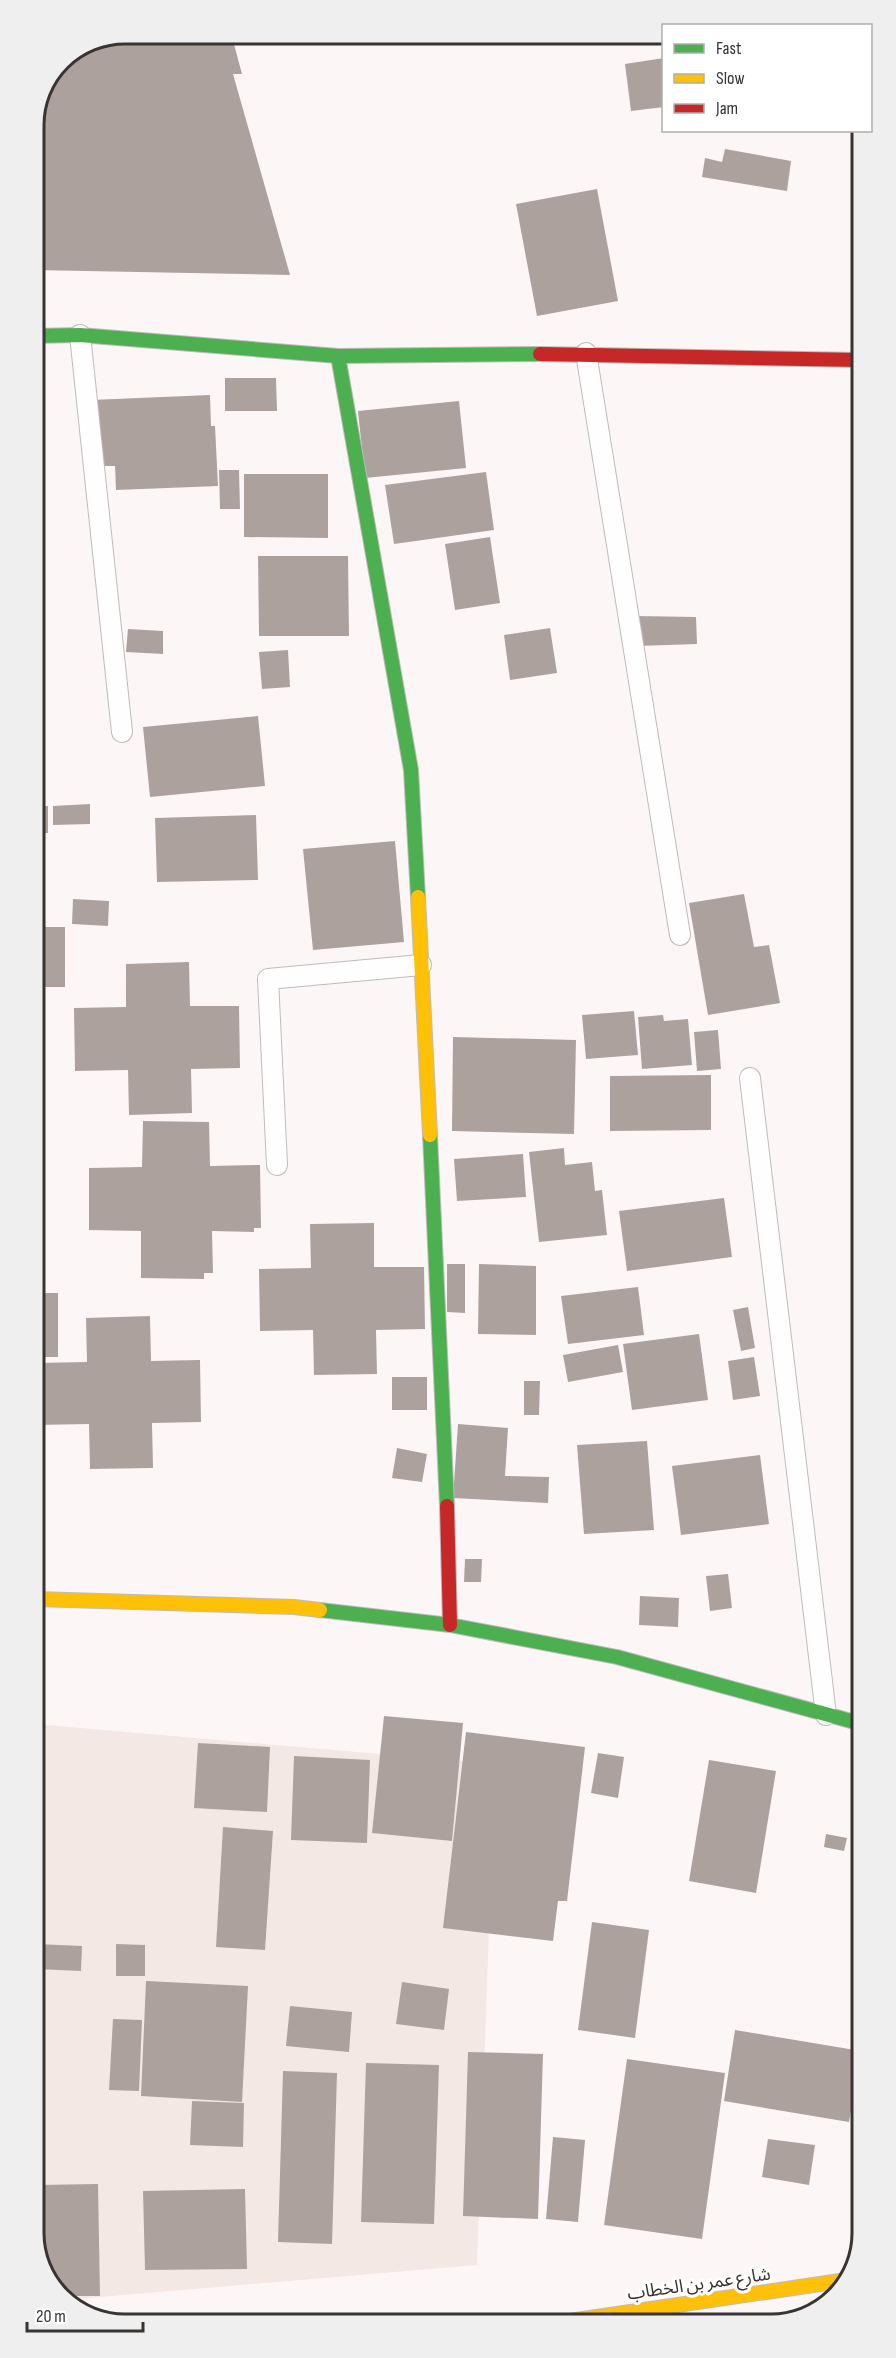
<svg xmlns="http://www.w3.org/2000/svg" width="896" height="2358" font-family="'Sofia Sans Condensed','Noto Sans Arabic',sans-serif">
  <rect width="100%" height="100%" fill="#fcf7f6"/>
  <polygon fill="#f4e8e4" points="35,1724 495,1764 477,2265 65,2300 36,2258"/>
  <g fill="#ada19d">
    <polygon points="124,33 231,33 242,74 233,74 290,275 33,270 33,119 60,60"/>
    <polygon points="664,58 664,107 631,111 625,64"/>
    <polygon points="725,149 791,161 787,191 702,177 705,158 722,162"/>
    <polygon points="597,189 618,301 537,316 516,204"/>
    <polygon points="225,378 276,378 277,411 225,411"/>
    <polygon points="210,395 211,426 215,426 218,486 116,490 115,466 101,466 91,400"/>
    <polygon points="459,401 466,468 365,478 358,411"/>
    <polygon points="219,470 239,470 240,509 220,509"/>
    <polygon points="486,472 494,530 394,544 385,485"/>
    <polygon points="244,474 328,474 328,538 244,537"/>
    <polygon points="490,537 500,603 455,610 445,544"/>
    <polygon points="258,556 348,556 349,636 259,636"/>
    <polygon points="636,616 696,617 697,644 637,646"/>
    <polygon points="550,628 557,673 510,680 504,635"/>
    <polygon points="128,629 163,631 163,654 126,652"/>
    <polygon points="288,650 290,687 262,689 259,652"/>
    <polygon points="258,716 265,786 150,797 143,727"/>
    <polygon points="90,804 90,824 53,825 53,806"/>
    <rect x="34" y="806" width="14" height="27"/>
    <polygon points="256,815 258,880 157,882 155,818"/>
    <polygon points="395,841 404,942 313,950 303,849"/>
    <polygon points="744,894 754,947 769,945 780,1003 708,1015 689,903"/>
    <polygon points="73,899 109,901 108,926 72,924"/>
    <rect x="34" y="927" width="31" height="60"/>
    <polygon points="189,962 190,1006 239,1006 240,1068 191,1069 192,1113 129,1115 128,1070 75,1071 74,1008 126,1007 126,964"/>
    <polygon points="634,1011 638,1055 586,1059 582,1015"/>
    <polygon points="663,1015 664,1021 688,1019 692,1065 642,1069 638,1017"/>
    <polygon points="718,1030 721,1069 697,1071 694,1032"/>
    <polygon points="453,1037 576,1040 574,1134 452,1131"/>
    <polygon points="711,1075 711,1130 610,1131 610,1076"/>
    <polygon points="143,1121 209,1122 210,1166 260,1165 261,1228 254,1228 254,1232 212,1231 213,1273 204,1273 204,1279 141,1278 141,1231 89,1230 89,1168 142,1167"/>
    <polygon points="564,1148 565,1165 592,1162 595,1191 602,1190 607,1235 539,1242 529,1152"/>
    <polygon points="523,1154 526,1197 457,1201 454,1159"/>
    <polygon points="724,1198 732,1257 627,1271 619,1211"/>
    <polygon points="374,1223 374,1267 424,1267 425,1329 376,1330 377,1374 314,1375 313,1330 260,1331 259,1269 311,1268 310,1224"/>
    <polygon points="447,1264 465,1264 465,1313 447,1312"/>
    <polygon points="479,1264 536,1266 536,1335 478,1334"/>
    <polygon points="638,1287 644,1335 568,1344 561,1296"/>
    <rect x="35" y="1293" width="23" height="64"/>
    <polygon points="748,1307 755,1348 741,1351 733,1310"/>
    <polygon points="150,1316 151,1361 200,1360 201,1422 152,1423 153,1468 90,1469 89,1424 36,1425 35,1363 87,1362 86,1318"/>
    <polygon points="699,1334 708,1400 632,1410 623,1344"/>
    <polygon points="618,1345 623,1372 568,1382 563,1355"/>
    <polygon points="754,1357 760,1396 733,1400 728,1361"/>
    <rect x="392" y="1377" width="35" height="33"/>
    <polygon points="524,1381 540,1381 539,1415 524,1415"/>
    <polygon points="458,1424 508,1428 505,1476 549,1477 548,1503 453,1498"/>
    <polygon points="647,1441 654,1530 584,1534 577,1445"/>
    <polygon points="397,1448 427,1454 422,1482 392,1478"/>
    <polygon points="760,1455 769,1524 681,1535 672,1466"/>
    <polygon points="465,1559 482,1559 481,1582 464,1582"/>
    <polygon points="728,1574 732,1608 710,1611 706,1576"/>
    <polygon points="640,1596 679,1598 678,1627 639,1625"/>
    <polygon points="384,1716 463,1723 452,1841 372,1833"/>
    <polygon points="466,1732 585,1747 567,1901 558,1901 553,1941 443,1928"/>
    <polygon points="198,1743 270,1747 267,1812 194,1808"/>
    <polygon points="598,1753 624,1757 618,1798 591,1793"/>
    <polygon points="294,1756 370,1760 367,1843 291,1840"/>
    <polygon points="709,1760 776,1771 756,1893 689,1881"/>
    <polygon points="223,1827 273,1831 265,1950 216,1947"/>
    <polygon points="826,1834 847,1838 844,1851 824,1847"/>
    <polygon points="592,1922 649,1930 635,2038 578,2030"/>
    <polygon points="36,1944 82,1946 81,1971 36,1969"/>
    <polygon points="116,1944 145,1945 145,1976 116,1976"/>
    <polygon points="146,1981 248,1986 242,2102 141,2096"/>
    <polygon points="402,1982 449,1989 444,2030 396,2024"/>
    <polygon points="290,2006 352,2012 349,2052 286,2046"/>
    <polygon points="113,2019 142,2020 139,2091 109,2090"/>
    <polygon points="735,2030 861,2051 849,2122 724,2101"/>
    <polygon points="468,2052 543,2054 538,2219 463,2216"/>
    <polygon points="627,2059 725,2073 702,2239 604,2225"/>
    <polygon points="366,2063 439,2065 434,2224 361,2222"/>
    <polygon points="283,2071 337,2073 332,2244 278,2242"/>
    <polygon points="863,2091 863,2132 854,2132 856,2097"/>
    <polygon points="192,2101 244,2103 243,2147 190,2145"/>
    <polygon points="553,2137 585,2140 578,2222 546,2219"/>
    <polygon points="768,2139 815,2145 809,2185 762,2177"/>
    <polygon points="98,2184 100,2296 62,2296 39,2262 37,2185"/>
    <polygon points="245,2189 247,2269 145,2270 143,2191"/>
  </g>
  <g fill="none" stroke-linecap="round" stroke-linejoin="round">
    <defs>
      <g id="lane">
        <polyline points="80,335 122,732"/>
        <polyline points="586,353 680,935"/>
        <polyline points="750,1078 826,1715"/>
        <polyline points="277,1165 268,979 421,965"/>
      </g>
      <g id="fast">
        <polyline points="33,336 80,335 338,356 540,354"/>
        <polyline points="338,356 411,770 418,897"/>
        <polyline points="430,1135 447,1506"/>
        <polyline points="320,1610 450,1625 617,1657 862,1724"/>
      </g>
      <g id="slow">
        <polyline points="418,897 430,1135"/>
        <polyline points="35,1599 294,1607 320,1610"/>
        <polyline points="556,2323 847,2280"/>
      </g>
      <g id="jam">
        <polyline points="540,354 860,360"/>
        <polyline points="447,1506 450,1625"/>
      </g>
    </defs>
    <use href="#lane" stroke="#bfbbba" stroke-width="22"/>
    <use href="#fast" stroke="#bfbbba" stroke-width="16"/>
    <use href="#slow" stroke="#bfbbba" stroke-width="16"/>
    <use href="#jam" stroke="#bfbbba" stroke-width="16"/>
    <use href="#lane" stroke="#fffefe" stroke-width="20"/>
    <use href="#fast" stroke="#4caf50" stroke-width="14"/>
    <use href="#slow" stroke="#ffc107" stroke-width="14"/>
    <use href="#jam" stroke="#c62828" stroke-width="14"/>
  </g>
  <g text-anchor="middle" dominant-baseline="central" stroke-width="6" stroke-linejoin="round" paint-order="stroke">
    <g font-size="18" fill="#383432" stroke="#fff">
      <text transform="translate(699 2284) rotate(-8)">شارع عمر بن الخطاب</text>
    </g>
  </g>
  <path d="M0 0H896V2358H0ZM125 44H771A81 81 0 0 1 852 125V2233A81 81 0 0 1 771 2314H125A81 81 0 0 1 44 2233V125A81 81 0 0 1 125 44Z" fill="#efefef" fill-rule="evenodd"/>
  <path fill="none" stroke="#383432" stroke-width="3" d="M125 44H771A81 81 0 0 1 852 125V2233A81 81 0 0 1 771 2314H125A81 81 0 0 1 44 2233V125A81 81 0 0 1 125 44Z"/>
  <rect x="662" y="24" width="210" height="108" fill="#ffffff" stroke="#afaead" stroke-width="1.5"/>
  <rect x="674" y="44" width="30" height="9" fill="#4caf50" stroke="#afaead" stroke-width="1.5"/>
  <text x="716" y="54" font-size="18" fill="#383432">Fast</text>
  <rect x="674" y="74" width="30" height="9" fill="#ffc107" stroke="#afaead" stroke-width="1.5"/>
  <text x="716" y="84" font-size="18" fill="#383432">Slow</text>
  <rect x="674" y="104" width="30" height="9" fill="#c62828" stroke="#afaead" stroke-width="1.5"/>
  <text x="716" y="114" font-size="18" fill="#383432">Jam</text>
  <path d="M27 2322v9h116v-9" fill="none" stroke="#383432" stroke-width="3"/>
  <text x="36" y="2322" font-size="18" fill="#383432" stroke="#ffffff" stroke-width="4.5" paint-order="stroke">20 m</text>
</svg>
